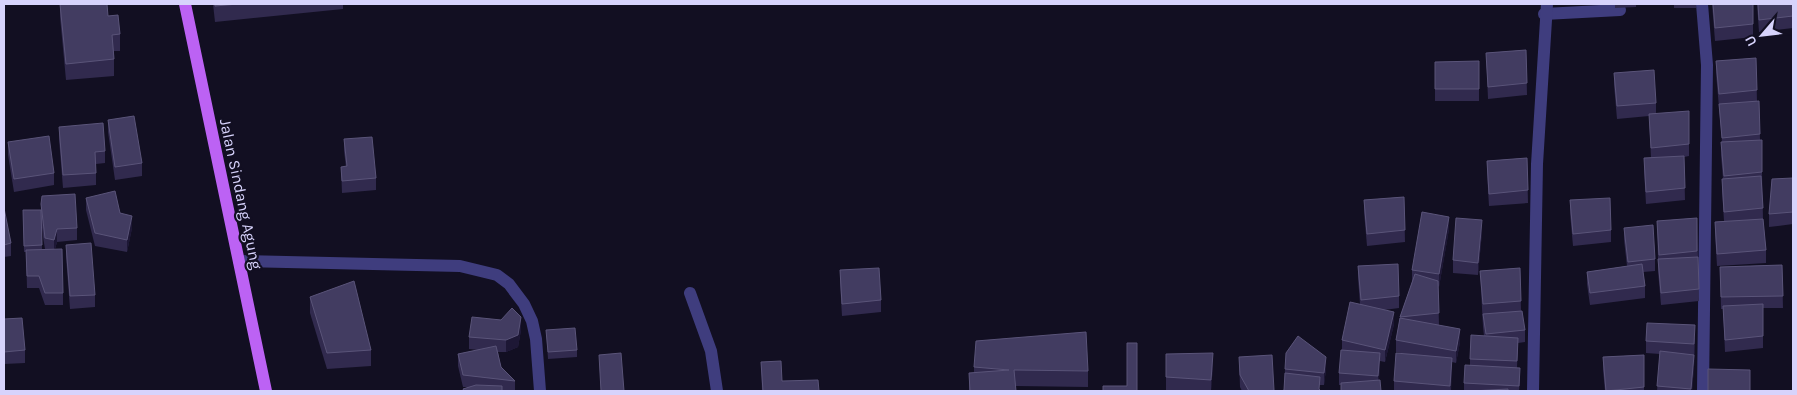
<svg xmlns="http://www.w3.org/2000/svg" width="1797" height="395" font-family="Karla,sans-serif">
  <rect width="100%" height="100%" fill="#120f22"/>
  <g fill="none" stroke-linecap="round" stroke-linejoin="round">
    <g stroke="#3f3d7e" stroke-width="12">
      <polyline points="1702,4 1707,65 1703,391"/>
      <polyline points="1544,14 1620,10"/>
      <polyline points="239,261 460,266 497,275 509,284 524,304 532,321 536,339 540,391"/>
      <polyline points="690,293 711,351 717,391"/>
      <polyline points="1533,391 1537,164 1547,4"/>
    </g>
    <polyline stroke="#bc62f4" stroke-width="12" points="185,4 266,391"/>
  </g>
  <g fill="#312a4e" fill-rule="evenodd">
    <polygon points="60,4 108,16 120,34 120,51 114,51 114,76 66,80 60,17"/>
    <polygon points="213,4 343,4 343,9 215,22"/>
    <polygon points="1615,4 1636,4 1636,7 1615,8"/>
    <rect x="1648" y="4" width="23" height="1"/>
    <rect x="1674" y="4" width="22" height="4"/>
    <polygon points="1712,4 1753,4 1753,37 1715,41"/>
    <polygon points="1757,4 1793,4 1793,28 1759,32"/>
    <polygon points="1526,50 1527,95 1488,99 1486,53"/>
    <polygon points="1756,58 1757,102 1759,101 1760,140 1762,172 1763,219 1766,250 1766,263 1717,266 1715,234 1715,222 1724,221 1722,191 1722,179 1723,179 1721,155 1722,142 1716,73 1716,61"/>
    <polygon points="1435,62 1479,89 1479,101 1435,101"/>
    <polygon points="1614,73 1656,103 1656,114 1689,144 1689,156 1684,157 1685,200 1646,204 1644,170 1644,158 1651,158 1649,116 1617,119 1614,85"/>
    <polygon points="108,120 142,163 142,176 115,180 108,132"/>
    <polygon points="59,127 105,151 105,163 96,164 96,185 63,188 59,139"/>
    <polygon points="344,139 376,178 376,190 342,193 341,167 346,167 344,151"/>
    <polygon points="8,142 54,173 54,185 14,192 8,155"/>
    <polygon points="1527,158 1528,203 1489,206 1487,173 1487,161"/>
    <polygon points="1793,178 1793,224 1769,227 1769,214"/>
    <polygon points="1404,197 1405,242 1367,246 1364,212 1364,200"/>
    <polygon points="86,198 120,213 132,228 127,252 95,246 86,210"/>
    <polygon points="1570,200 1611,230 1611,242 1573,246 1570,213"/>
    <path d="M41 204 77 228V240L57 242 55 249 63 293V305H45L39 288H27L26 252H24L23 210H41ZM41 219 43 237 45 249H42Z"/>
    <polygon points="4,208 11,243 11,256 4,257"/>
    <polygon points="1697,218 1699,301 1661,305 1658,271 1658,259 1657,221"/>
    <polygon points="1624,228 1655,259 1655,271 1643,272 1645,286 1645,298 1590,305 1587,284 1587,272 1627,266 1624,240"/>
    <polygon points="1449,229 1439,287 1438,286 1439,325 1460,342 1456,363 1452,362 1451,391 1394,391 1394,381 1406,354 1396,352 1396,340 1400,317 1412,282 1412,270"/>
    <polygon points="1482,232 1478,275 1453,273 1453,260"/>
    <polygon points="66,245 95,295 95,307 70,309 66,257"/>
    <polygon points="1782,265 1783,308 1763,308 1763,348 1725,352 1723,309 1721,309 1720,267"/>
    <polygon points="1358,266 1399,296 1399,308 1384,310 1394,324 1385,362 1380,361 1379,380 1381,391 1341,391 1341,385 1339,385 1339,373 1342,350 1342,340 1360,304 1358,278"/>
    <polygon points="1520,268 1521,311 1525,330 1525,342 1518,343 1517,368 1520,380 1519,391 1464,391 1464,383 1470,365 1470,359 1484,336 1483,327 1480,271"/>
    <polygon points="840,270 881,300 881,312 842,316 840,283"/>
    <polygon points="310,297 371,350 371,366 327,369 310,313"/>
    <polygon points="4,319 25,350 25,363 4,364"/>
    <polygon points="521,330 518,347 506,352 498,352 501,367 515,381 515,391 463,391 463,389 468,387 463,387 458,366 458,354 478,350 469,349 469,337"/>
    <polygon points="546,330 577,350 577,357 548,359"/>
    <polygon points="1695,338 1694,367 1692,391 1657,391 1660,354 1646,353 1646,341"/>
    <polygon points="1166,354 1213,365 1211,391 1191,391 1166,390"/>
    <polygon points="1644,355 1644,391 1605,391 1603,370 1603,357"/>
    <polygon points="1239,357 1274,391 1242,391 1240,387"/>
    <polygon points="761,362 782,381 819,391 762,391"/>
    <polygon points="974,367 1088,371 1088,387 1016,386 1016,391 969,391 969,373 974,373"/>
    <polygon points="1285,369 1326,369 1324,385 1320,385 1284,390"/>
  </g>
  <g fill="#1d1735">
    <polygon points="132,216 132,228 127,252 127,240"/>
    <polygon points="1449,217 1449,229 1439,287 1439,274"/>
    <polygon points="1482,220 1482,232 1478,275 1478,263"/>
    <polygon points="57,229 57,242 54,252 54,240"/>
    <polygon points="1394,312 1394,324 1385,362 1385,350"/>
    <polygon points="521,317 521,330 518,347 506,352 506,340"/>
    <polygon points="1695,325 1694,367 1692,391 1691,391 1694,355"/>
    <polygon points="1460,329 1460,342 1456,363 1456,351"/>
    <polygon points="1213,353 1213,365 1211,391 1211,380"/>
    <polygon points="1380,353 1380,366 1378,388 1378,376"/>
    <polygon points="1326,357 1326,369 1324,385 1324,373"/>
    <polygon points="1452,358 1452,370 1450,391 1450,386"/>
  </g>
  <g fill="#423c61" stroke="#5a5479">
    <polygon points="60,4 107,4 108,16 118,15 120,34 112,35 114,59 66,64"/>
    <polygon points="215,4 238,4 215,6"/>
    <polygon points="1713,4 1753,4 1753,24 1715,28"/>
    <polygon points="1758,4 1793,4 1793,16 1759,20"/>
    <polygon points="1526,50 1527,83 1488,87 1486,53"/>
    <polygon points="1756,58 1757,90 1719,94 1716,61"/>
    <polygon points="1479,61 1479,89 1435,89 1435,62"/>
    <polygon points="1654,70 1656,103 1617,106 1614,73"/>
    <polygon points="1759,101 1760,134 1722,138 1719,104"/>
    <polygon points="1689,111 1689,144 1651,148 1649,114"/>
    <polygon points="134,116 142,163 115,167 108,120"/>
    <polygon points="103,123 105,151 95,152 96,173 63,175 59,127"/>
    <polygon points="49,136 54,173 14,179 8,142"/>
    <polygon points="372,137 376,178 342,181 341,167 347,166 344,139"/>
    <polygon points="1762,140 1762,172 1724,176 1721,142"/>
    <polygon points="1684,156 1685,188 1646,192 1644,158"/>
    <polygon points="1527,158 1528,190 1489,194 1487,161"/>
    <polygon points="1761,176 1763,208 1724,212 1722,179"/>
    <polygon points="1793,178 1793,212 1769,214 1772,179"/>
    <polygon points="115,191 120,213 132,216 127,240 95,233 86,198"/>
    <polygon points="75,194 77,228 57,229 54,240 45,238 41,204 42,196"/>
    <polygon points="1404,197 1405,230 1367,234 1364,200"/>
    <polygon points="1610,198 1611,230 1573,234 1570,200"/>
    <polygon points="4,208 11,243 4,245"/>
    <polygon points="23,210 41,210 42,245 24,246"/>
    <polygon points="1422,212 1449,217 1439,274 1412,270"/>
    <polygon points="1456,218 1482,220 1478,263 1453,260"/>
    <polygon points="1697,218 1697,251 1659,255 1657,221"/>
    <polygon points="1763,219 1766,250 1717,254 1715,222"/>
    <polygon points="1653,225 1655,259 1628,262 1624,228"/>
    <polygon points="91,243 95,295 70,296 66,245"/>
    <polygon points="62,249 63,293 45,293 39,276 27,276 26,250"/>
    <polygon points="1698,257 1699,289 1661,293 1658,259"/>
    <polygon points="1398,264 1399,296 1361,300 1358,266"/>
    <polygon points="1642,264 1645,286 1590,293 1587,272"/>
    <polygon points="1782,265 1783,296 1721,297 1720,267"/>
    <polygon points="879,268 881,300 842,304 840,270"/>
    <polygon points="1520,268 1521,301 1483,304 1480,271"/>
    <polygon points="1415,274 1438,281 1439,313 1400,317"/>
    <polygon points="354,281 371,350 327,353 310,297"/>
    <polygon points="1350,302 1394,312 1385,350 1342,340"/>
    <polygon points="1763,304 1763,336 1725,340 1723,306"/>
    <polygon points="512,308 521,317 518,335 506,340 469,337 472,317 501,320"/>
    <polygon points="1522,311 1525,330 1486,334 1483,314"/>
    <polygon points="22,318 25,350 4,352 4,319"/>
    <polygon points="1400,318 1460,329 1456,351 1396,340"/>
    <polygon points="1647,323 1695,325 1694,344 1646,341"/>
    <polygon points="575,328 577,350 548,352 546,330"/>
    <polygon points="1086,332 1088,371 1014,370 1016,391 970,391 969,373 1009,370 974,367 976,341"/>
    <polygon points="1471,335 1518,338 1517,361 1470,359"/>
    <polygon points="1298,336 1326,357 1324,373 1285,369 1286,353"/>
    <polygon points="1127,343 1137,343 1137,391 1103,391 1103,386 1127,386"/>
    <polygon points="496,346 501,367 515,381 463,375 458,354"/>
    <polygon points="1341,350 1380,353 1378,376 1339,373"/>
    <polygon points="1660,351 1694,355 1691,389 1657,386"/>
    <polygon points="621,353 624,391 601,391 599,355"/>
    <polygon points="1213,353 1211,380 1166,377 1166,354"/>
    <polygon points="1396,353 1452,358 1450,386 1394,381"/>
    <polygon points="1272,355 1274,390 1272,391 1249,391 1240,375 1239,357"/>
    <polygon points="1644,355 1644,387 1606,391 1603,357"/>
    <polygon points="781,361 782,381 818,380 819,391 763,391 761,362"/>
    <polygon points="1465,365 1520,368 1519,386 1464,383"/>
    <polygon points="1708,369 1750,370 1750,391 1708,391"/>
    <polygon points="1285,373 1320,377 1319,389 1321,391 1282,391 1284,390"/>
    <polygon points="1380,380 1381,391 1341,391 1341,383"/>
    <polygon points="476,385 502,386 502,391 464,391 463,389"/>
    <polygon points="1508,389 1508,391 1472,391"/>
  </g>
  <g text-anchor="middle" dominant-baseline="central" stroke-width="4.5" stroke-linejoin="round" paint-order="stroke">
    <g font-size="16" fill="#d7d3fc" stroke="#120f22">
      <text transform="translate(241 194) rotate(78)">Jalan Sindang Agung</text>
    </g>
  </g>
  <rect width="1797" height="395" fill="none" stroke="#d7d3fc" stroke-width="10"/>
  <g transform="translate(1762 35) rotate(242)" stroke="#120f22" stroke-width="4" paint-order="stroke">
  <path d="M0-4L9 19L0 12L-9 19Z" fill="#d7d3fc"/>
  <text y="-8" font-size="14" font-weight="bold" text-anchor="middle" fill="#d7d3fc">U</text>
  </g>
</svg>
